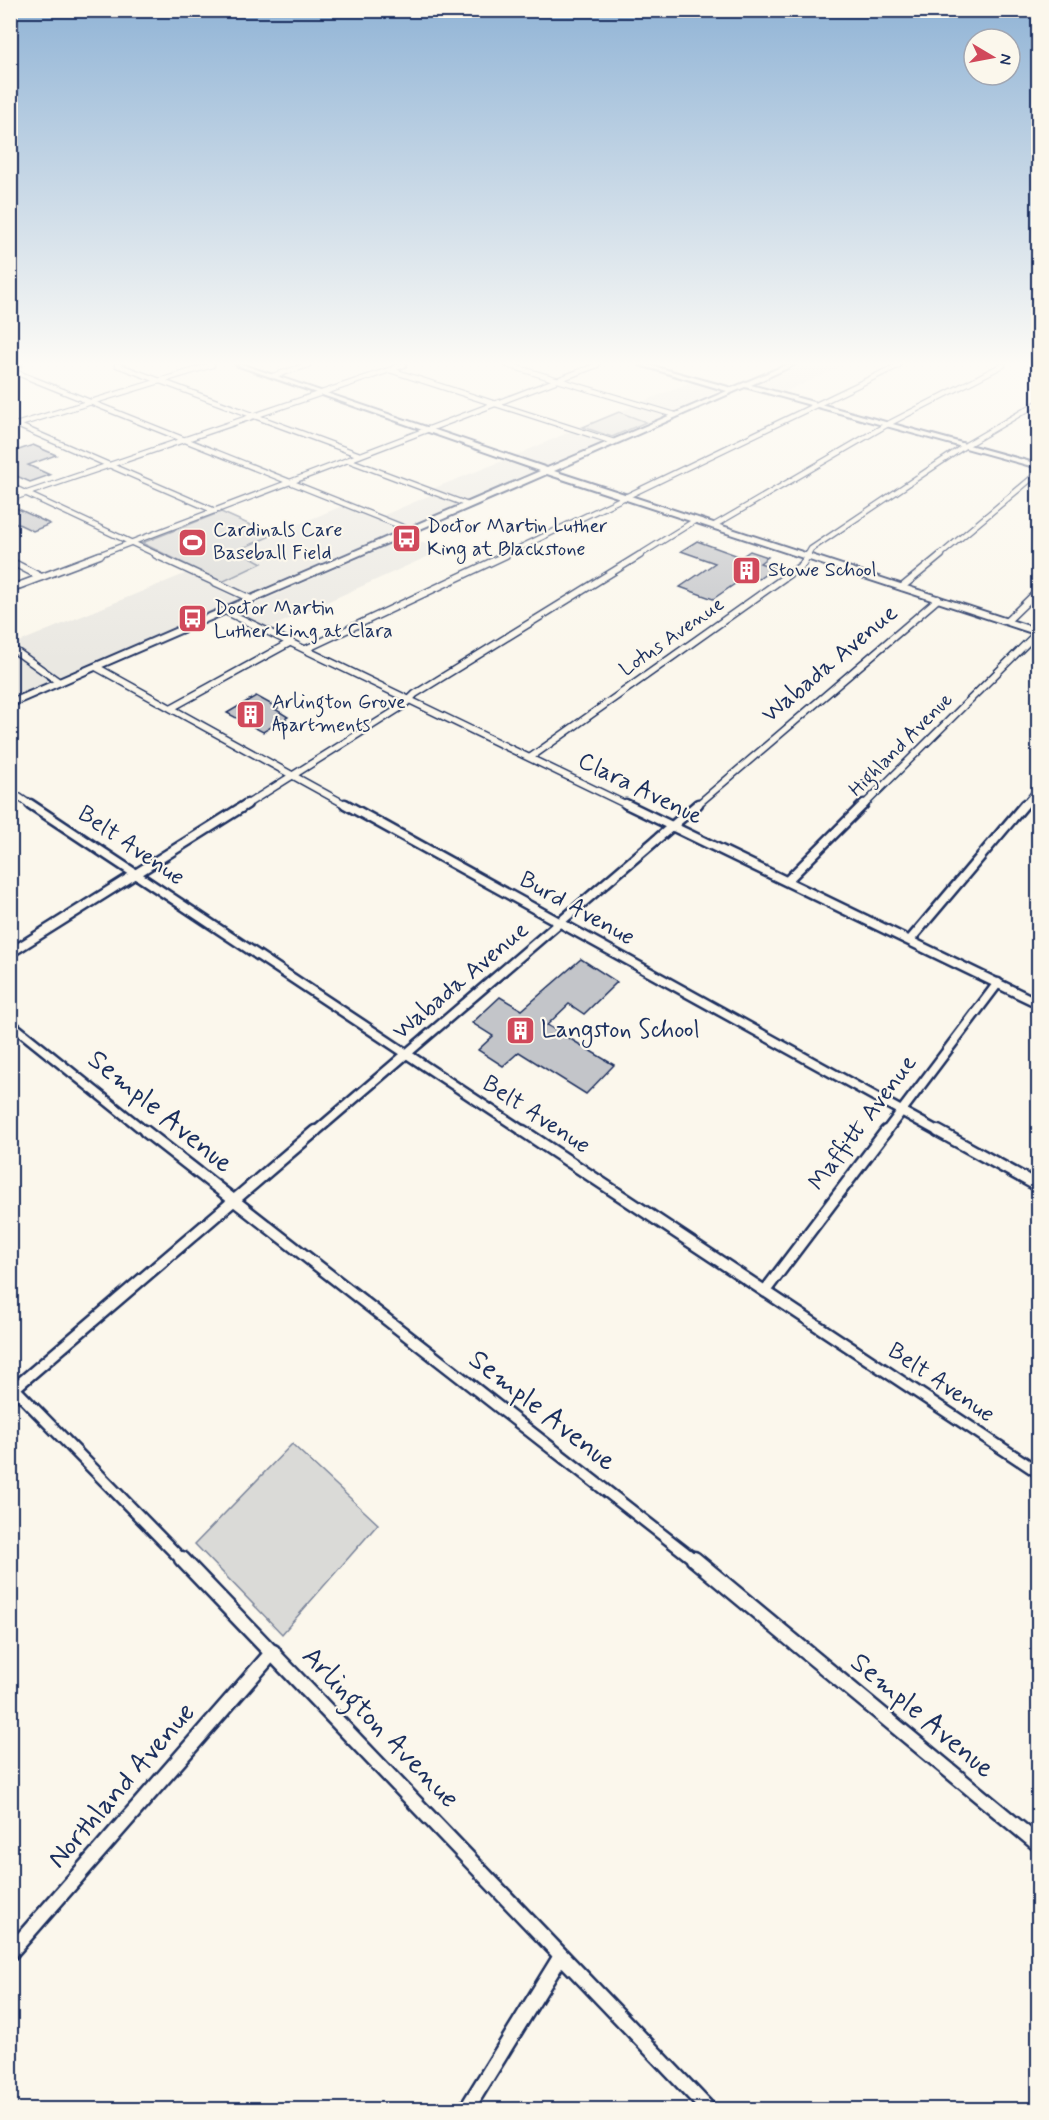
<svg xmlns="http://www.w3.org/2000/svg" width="1049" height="2120" font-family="Mynerve,sans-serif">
  <rect width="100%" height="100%" fill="#fbf7ec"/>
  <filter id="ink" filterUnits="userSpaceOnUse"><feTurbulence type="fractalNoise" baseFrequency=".0167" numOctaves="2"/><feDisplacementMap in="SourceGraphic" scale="12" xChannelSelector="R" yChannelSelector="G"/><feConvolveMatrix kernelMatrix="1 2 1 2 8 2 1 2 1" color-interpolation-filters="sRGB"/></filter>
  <g filter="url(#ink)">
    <g fill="#eae8e2">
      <polygon points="800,365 845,365 782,393 755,385"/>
      <polygon points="693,381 722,389 673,412 640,403"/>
      <polygon points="636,405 666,415 648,423 619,412"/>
      <polygon points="574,430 603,442 543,467 512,457"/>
      <polygon points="505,460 534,471 467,501 432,489"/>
      <polygon points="433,494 459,504 410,526 382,516"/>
      <polygon points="342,506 399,530 253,593 245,593 222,582 262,563 237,550"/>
      <polygon points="409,536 440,551 269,628 239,613 242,610"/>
      <polygon points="187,573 239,600 63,676 58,676 14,644"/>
      <polygon points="11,653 48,680 47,682 11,699"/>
    </g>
    <g fill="#dadad7" stroke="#7a849a" stroke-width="1.5">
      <polygon points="619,412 646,422 612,437 583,427"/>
      <polygon points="221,512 273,535 238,550 262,563 222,582 142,543"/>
      <polygon points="292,1444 378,1524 282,1634 195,1544"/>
    </g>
    <g fill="#c3c5c9" stroke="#1b2f5e" stroke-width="1.5">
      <polygon points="33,445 56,455 28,465 50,475 30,482 10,473 10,453"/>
      <polygon points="10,505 50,524 33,531 10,520"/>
      <polygon points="697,541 741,557 750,551 768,557 760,563 774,568 759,579 748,575 713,599 680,587 715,563 681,551"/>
      <polygon points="256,696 278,708 275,709 288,717 263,732 227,713"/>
      <polygon points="581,959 617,982 584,1014 569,1004 547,1025 614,1065 586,1094 519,1052 503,1066 478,1050 493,1036 472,1023 500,997 522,1010"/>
    </g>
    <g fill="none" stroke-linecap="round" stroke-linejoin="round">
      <defs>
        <g id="street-far4">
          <polyline points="117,365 360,455"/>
          <polyline points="508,365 675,415"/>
          <polyline points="10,370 410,530"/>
          <polyline points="390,370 614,442"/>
          <polyline points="273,376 308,365"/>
          <polyline points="10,422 215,511"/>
          <polyline points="16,425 212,365"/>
          <polyline points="348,460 468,505"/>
          <polyline points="10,486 160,556"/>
          <polyline points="10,499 404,365"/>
          <polyline points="713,526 888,424 1003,365"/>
          <polyline points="96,556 597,365"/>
          <polyline points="503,556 899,365"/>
          <polyline points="638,556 696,520"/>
          <polyline points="807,556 811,549 966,445 1038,403"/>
          <polyline points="939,556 1038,473"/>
        </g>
        <g id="street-far3">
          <polyline points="156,555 251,599"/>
          <polyline points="10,561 41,577"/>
          <polyline points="902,587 941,555"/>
          <polyline points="10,589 100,555"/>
          <polyline points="225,611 629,806"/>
          <polyline points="1007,621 1038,591"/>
          <polyline points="10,647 59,682"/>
          <polyline points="306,649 506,555"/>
          <polyline points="96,667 348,806"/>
          <polyline points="171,708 291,642"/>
          <polyline points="531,757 802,565 808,555"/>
          <polyline points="10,791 32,806"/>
          <polyline points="244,806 403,706 415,694 640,555"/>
          <polyline points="696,806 938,599"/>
          <polyline points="863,806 1038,632"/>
          <polyline points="1024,806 1038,789"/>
        </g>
        <g id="street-far2">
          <polyline points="30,804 526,1133"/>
          <polyline points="345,804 941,1133"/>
          <polyline points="626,804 1038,1003"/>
          <polyline points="787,881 864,804"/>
          <polyline points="910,940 1025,804"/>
          <polyline points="10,953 247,804"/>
          <polyline points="10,1023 147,1133"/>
          <polyline points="314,1133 698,804"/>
          <polyline points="885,1133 998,983"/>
        </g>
        <g id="street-far1">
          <polyline points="145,1131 696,1561"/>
          <polyline points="523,1131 1038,1472"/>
          <polyline points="938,1131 1038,1186"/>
          <polyline points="765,1291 886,1131"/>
          <polyline points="12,1386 183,1561"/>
          <polyline points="10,1392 315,1131"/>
        </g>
        <g id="street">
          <polyline points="182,1559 709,2110"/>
          <polyline points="694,1559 1038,1844"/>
          <polyline points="10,1953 273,1652"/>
          <polyline points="466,2110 561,1956"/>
        </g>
        <polygon id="secondary" points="236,365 244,365 547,468 727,391 640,365 649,365 732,388 786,365 794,365 751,385 1038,464 1038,468 745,387 554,471 1038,629 1038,635 547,474 10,707 10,700 540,471"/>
        <polygon id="primary" points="10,365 21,365 10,368"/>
      </defs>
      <use href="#street-far4" stroke="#1b2f5e" stroke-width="7"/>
      <use href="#street-far3" stroke="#1b2f5e" stroke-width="9"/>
      <use href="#street-far2" stroke="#1b2f5e" stroke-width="13"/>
      <use href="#street-far1" stroke="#1b2f5e" stroke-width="15"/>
      <use href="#street" stroke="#1b2f5e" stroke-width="19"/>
      <use href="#secondary" stroke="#1b2f5e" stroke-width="4"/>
      <use href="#primary" stroke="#1b2f5e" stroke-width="5"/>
      <use href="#street-far4" stroke="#fbf7ec" stroke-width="4.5"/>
      <use href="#street-far3" stroke="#fbf7ec" stroke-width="6"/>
      <use href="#street-far2" stroke="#fbf7ec" stroke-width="8"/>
      <use href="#street-far1" stroke="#fbf7ec" stroke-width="10"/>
      <use href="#street" stroke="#fbf7ec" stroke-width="14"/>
      <use href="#secondary" fill="#fbf7ec" fill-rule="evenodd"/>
      <use href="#primary" fill="#fbf7ec" fill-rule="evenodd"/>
    </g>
  </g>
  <linearGradient id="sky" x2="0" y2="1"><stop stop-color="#91b4d6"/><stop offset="0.55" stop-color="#fdfbf6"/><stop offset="1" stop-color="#fdfbf6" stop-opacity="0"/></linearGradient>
  <rect width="1049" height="661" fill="url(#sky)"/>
  <defs>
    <symbol id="bus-square" viewBox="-11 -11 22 22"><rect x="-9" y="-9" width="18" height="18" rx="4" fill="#d1495b" stroke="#fbf7ec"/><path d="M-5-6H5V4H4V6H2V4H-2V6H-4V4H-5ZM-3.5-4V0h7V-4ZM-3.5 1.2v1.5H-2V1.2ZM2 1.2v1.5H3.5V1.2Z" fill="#fff"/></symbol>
    <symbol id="stadium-square" viewBox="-11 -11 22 22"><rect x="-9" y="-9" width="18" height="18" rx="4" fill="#d1495b" stroke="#fbf7ec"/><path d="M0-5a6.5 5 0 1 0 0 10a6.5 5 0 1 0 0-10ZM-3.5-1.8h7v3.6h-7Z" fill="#fff"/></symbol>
    <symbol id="building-square" viewBox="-11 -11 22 22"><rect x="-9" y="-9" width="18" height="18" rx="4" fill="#d1495b" stroke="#fbf7ec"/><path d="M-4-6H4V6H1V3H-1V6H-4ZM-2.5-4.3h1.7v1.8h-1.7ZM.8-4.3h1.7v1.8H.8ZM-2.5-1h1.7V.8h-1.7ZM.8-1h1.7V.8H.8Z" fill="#fff"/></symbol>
  </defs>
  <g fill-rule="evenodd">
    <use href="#bus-square" x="390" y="522" width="33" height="33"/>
    <use href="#stadium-square" x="176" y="526" width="33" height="33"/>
    <use href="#building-square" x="730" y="554" width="33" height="33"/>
    <use href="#bus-square" x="176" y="602" width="33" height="33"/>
    <use href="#building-square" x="234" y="698" width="33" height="33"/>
    <use href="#building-square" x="504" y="1014" width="33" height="33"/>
  </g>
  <g text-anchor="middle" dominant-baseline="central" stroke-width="4.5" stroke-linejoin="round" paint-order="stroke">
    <g font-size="20" fill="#1b2f5e" stroke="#fbf7ec" text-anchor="start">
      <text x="427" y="526">Doctor Martin Luther<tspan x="427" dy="23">King at Blackstone</tspan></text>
      <text x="213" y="530">Cardinals Care<tspan x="213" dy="23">Baseball Field</tspan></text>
      <text x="768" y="570">Stowe School</text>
      <text x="214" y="608">Doctor Martin<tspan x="214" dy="23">Luther King at Clara</tspan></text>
      <text x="272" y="702">Arlington Grove<tspan x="272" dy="23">Apartments</tspan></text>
    </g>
    <g font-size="20" fill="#1b2f5e" stroke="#fbf7ec">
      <text transform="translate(672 637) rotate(-35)">Lotus Avenue</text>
      <text transform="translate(901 745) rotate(-45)">Highland Avenue</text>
    </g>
    <g font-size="24" fill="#1b2f5e" stroke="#fbf7ec">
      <text transform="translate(830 664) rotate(-40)">Wabada Avenue</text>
      <text transform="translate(640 789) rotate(26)">Clara Avenue</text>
      <text transform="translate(131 846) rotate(34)">Belt Avenue</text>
      <text transform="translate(577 909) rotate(29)">Burd Avenue</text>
      <text transform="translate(461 981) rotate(-40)">Wabada Avenue</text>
      <text transform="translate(536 1115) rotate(33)">Belt Avenue</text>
      <text transform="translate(863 1123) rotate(-53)">Maffitt Avenue</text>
      <text transform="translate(941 1383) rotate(34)">Belt Avenue</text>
    </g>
    <g font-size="24" fill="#1b2f5e" stroke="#fbf7ec" text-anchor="start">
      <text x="541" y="1030">Langston School</text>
    </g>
    <g font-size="28" fill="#1b2f5e" stroke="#fbf7ec">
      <text transform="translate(160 1112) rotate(39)">Semple Avenue</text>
      <text transform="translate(542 1411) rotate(38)">Semple Avenue</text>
      <text transform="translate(922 1716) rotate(40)">Semple Avenue</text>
      <text transform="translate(380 1728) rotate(46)">Arlington Avenue</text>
      <text transform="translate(122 1786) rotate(-49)">Northland Avenue</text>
    </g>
  </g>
  <rect width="1049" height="2120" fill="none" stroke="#fbf7ec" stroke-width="36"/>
  <rect x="18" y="18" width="1013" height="2084" fill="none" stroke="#1b2f5e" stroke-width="2" filter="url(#ink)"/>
  <g transform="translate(992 57) rotate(100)"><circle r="28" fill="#fbf7ec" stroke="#a1a7b3" stroke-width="1.5"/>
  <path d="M0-4.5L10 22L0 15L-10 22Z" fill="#d1495b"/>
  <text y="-9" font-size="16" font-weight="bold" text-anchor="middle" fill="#1b2f5e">N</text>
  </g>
</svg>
